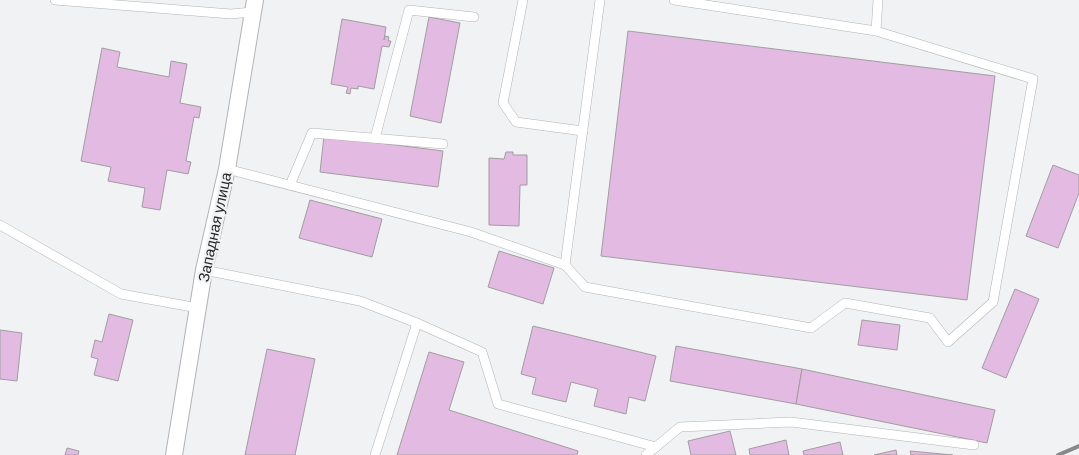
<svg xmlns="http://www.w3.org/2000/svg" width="1079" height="455" font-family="Barlow,sans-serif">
  <rect width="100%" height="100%" fill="#f0f2f4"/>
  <g fill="#e3bae2" stroke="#a09ea0">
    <polygon points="429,17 460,23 441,123 410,116"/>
    <polygon points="342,19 386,27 384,40 385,36 389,37 388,41 391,41 389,47 382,46 374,89 358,86 358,89 351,88 350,94 346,93 348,87 331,84"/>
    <polygon points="628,31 995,76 967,300 601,256"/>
    <polygon points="102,48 120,52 117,67 169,77 171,61 187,64 180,103 201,107 199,118 194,117 186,161 191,162 188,174 167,170 160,210 142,207 145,188 108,181 111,167 81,161"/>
    <polygon points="324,136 443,151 438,187 320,172"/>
    <polygon points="506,152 513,152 513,155 527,155 527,185 520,185 519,226 489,225 489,158 504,159"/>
    <polygon points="1053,165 1079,175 1079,193 1058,248 1026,236"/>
    <polygon points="310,200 382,219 372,257 299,238"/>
    <polygon points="499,251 554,268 543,304 488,287"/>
    <polygon points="1015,289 1039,299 1006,378 982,368"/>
    <polygon points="109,314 133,320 118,381 94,375 98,359 91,357 95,340 102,342"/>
    <polygon points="862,320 900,325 897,350 858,345"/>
    <polygon points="533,326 656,356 645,401 629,397 626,414 594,406 598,389 571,382 566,402 532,394 536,378 521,374"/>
    <polygon points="0,330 22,333 17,381 0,379"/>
    <polygon points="676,346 802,369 796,404 670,381"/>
    <polygon points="267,349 315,359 295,455 245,455"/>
    <polygon points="429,352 464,362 449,410 578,451 577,455 397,455"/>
    <polygon points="802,369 995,410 987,443 796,404"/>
    <polygon points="730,431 736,455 691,455 688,441"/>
    <polygon points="786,440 789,455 750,455 749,449"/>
    <polygon points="840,442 843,455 804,455 803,451"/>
    <polygon points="67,448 79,451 78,455 65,455"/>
    <polygon points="896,450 897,455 874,455"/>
    <polygon points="910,451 953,455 911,455"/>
  </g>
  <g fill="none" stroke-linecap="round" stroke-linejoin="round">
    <defs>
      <g id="service">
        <polyline points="55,0 231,14 252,12"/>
        <polyline points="523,0 503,103 516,122 583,131"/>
        <polyline points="876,31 878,0"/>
        <polyline points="375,138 409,10 474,17"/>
        <polyline points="227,169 471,232 565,265 585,287 811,328 845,303 930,318 948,342 993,302 1033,79 876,31 674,0"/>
        <polyline points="290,185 312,133 443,144"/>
        <polyline points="0,225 121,294 198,308"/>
        <polyline points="565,265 600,0"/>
        <polyline points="204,270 360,301 417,323 375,455"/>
        <polyline points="417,323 482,352 498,404 656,447"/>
        <polyline points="646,455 680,427 791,422 974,445"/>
      </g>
      <polyline id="minor" points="174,455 204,270 227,169 255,0"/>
    </defs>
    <use href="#service" stroke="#b2b3b6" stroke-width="10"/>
    <use href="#minor" stroke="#b2b3b6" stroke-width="18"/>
    <use href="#service" stroke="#fff" stroke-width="9"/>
    <use href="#minor" stroke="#fff" stroke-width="16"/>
    <polyline stroke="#88898a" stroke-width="4" points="1058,455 1079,446"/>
  </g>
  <g text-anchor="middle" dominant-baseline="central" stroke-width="4.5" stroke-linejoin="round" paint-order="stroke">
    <g font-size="15" fill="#262627" stroke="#f0f2f4">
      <text transform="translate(214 227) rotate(-78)">Западная улица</text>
    </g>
  </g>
</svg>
